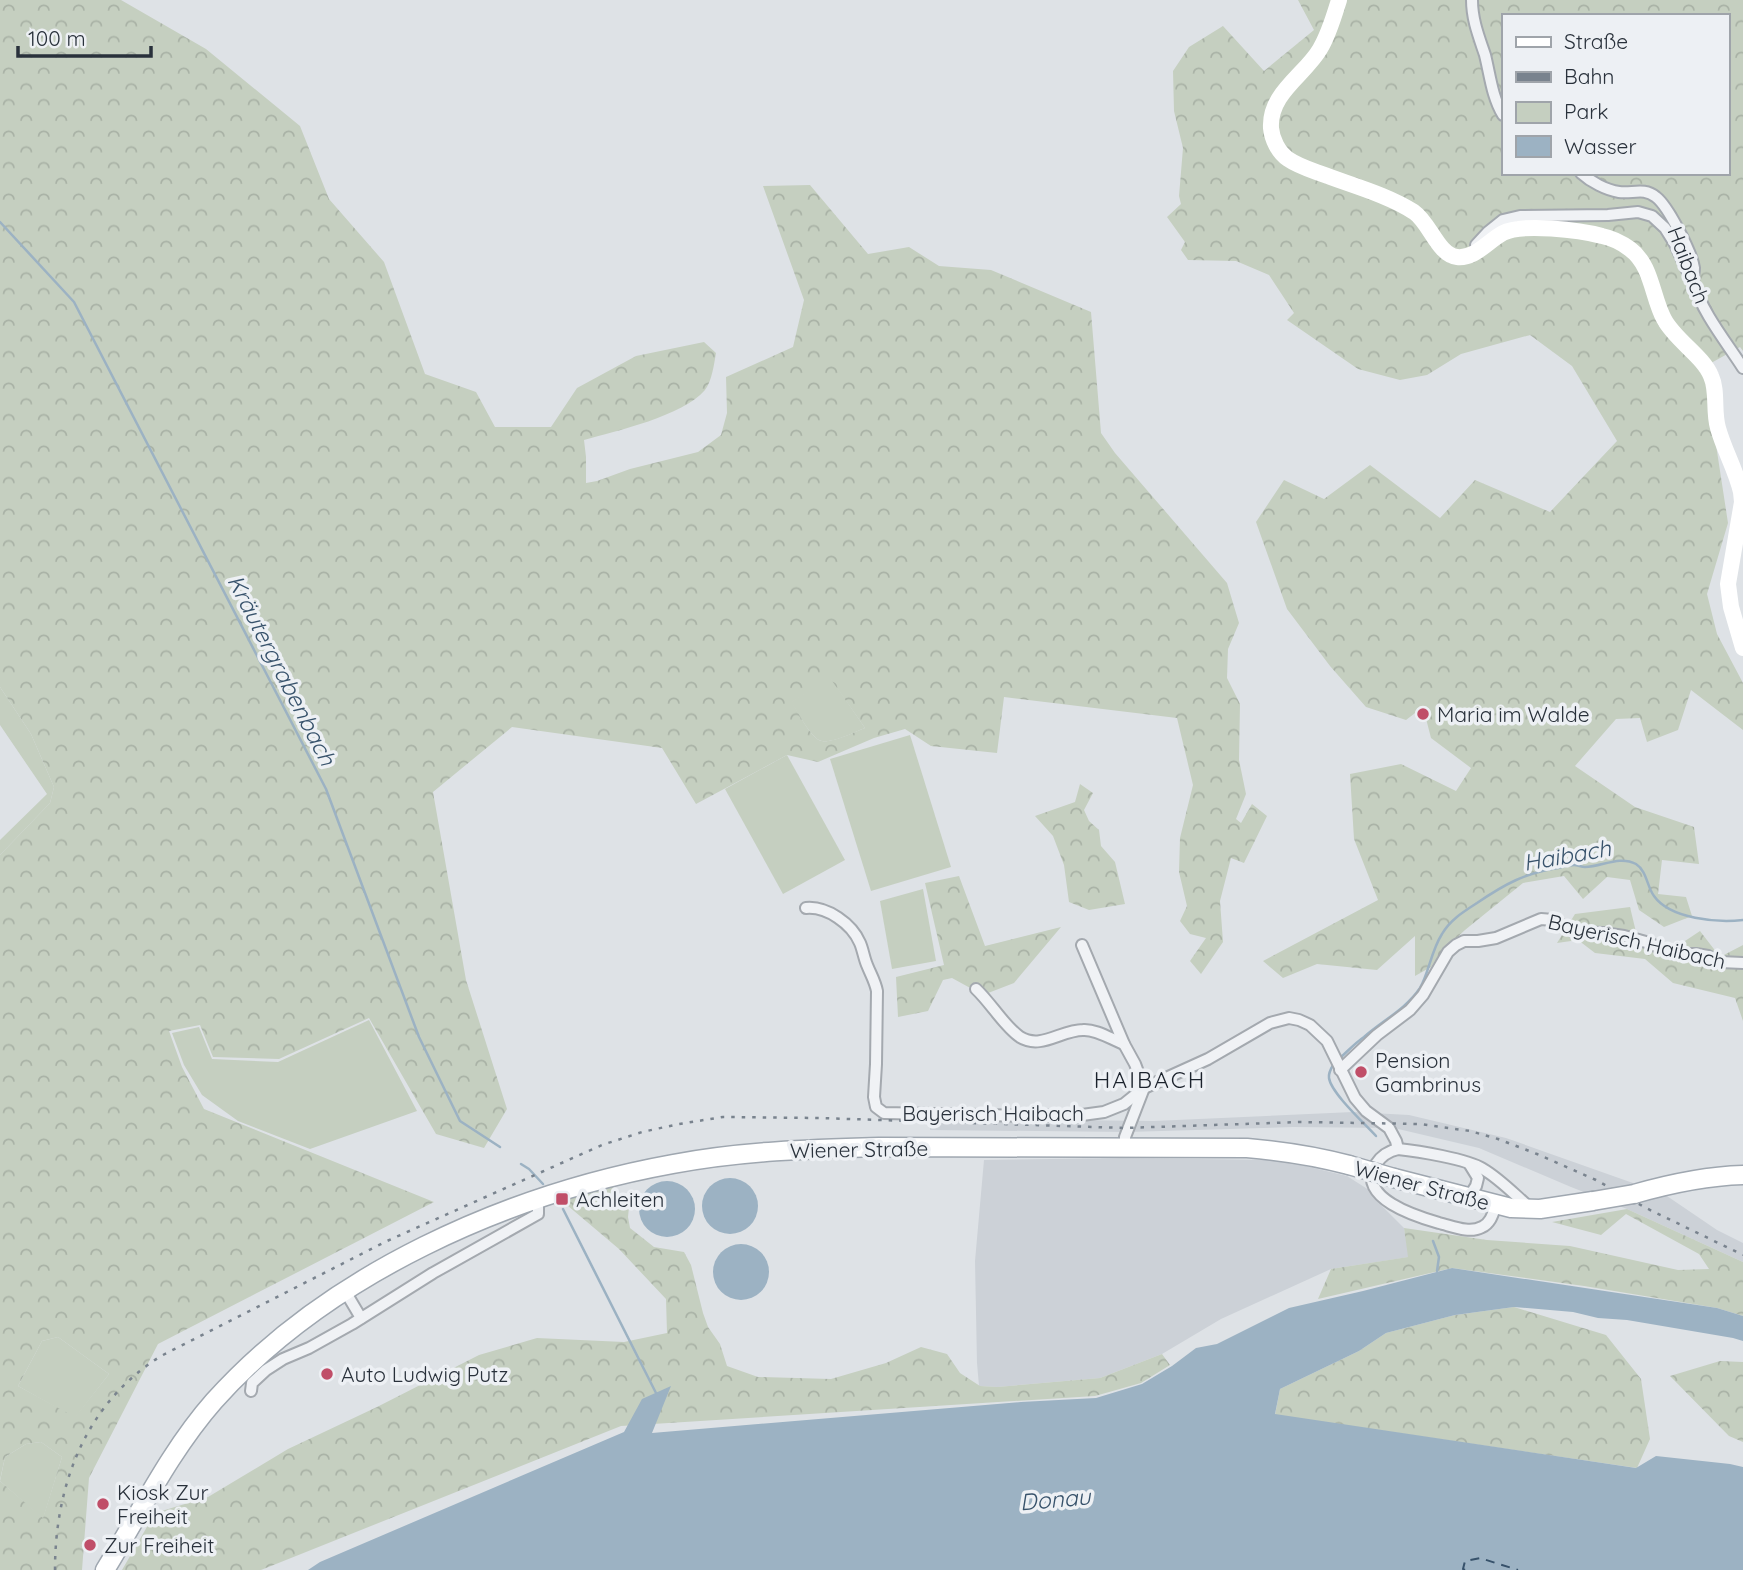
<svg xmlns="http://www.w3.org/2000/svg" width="1743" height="1570" font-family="Quicksand,sans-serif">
  <defs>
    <pattern id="forest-crowns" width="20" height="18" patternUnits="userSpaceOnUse" patternTransform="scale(1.75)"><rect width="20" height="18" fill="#c5cfc0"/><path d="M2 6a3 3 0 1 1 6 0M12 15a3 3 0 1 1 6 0" fill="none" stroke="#a9b2a6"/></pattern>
  </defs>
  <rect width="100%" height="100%" fill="#dee2e6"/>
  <g fill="#ccd1d7">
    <polygon points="1353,1112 1409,1115 1506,1138 1664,1194 1717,1230 1743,1243 1743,1262 1627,1209 1571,1187 1479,1148 1394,1128 1293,1127 1127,1132 930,1130 931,1114 972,1119 1154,1121"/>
    <polygon points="1121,1158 1280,1160 1347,1176 1369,1190 1382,1206 1404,1228 1409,1257 1331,1269 1221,1319 1162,1354 1100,1378 997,1387 979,1386 977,1363 975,1261 984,1160"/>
  </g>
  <g fill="#c5cfc0">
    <path d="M830 677 865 728C855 732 833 743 822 741 812 740 797 711 791 702Z"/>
    <polygon points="0,687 31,734 54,787 50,803 0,855 0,840 47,794 0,725"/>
    <polygon points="910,735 951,867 871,891 830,759"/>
    <polygon points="787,755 845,860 783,894 725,789"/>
    <polygon points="923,889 936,961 892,969 880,901"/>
    <polygon points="369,1020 417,1111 310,1149 238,1121 202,1095 184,1065 172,1033 199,1027 212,1059 278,1062"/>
    <polygon points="58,1337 109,1374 75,1418 18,1386 42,1341"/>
    <polygon points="41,1442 62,1457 43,1519 0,1481 5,1457 26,1444"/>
  </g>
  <g fill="url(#forest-crowns)" fill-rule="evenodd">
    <path d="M0 0H121L206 49 300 126 329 199 384 262 425 374 476 392 495 427H551L577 388 636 356 704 342 716 353C714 364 712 381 705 390 683 416 616 431 584 440L586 457V483L597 481 630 469 698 452 721 435 727 413 726 377 793 347 804 300 763 186 810 185 868 254 909 247 939 266 991 270 1091 312 1101 433 1115 453 1227 583 1239 623 1228 649 1227 678 1240 704 1239 760 1246 794 1236 819 1241 823 1252 804 1267 816 1244 863 1231 858 1220 901 1223 942 1201 974 1190 961 1206 938 1190 934 1180 921 1187 906 1179 872 1180 838 1193 785 1177 718 1004 697 997 753 931 746 905 729 874 738 818 762 787 755 696 804 662 748 512 727 433 792 466 980 507 1109 484 1148 436 1134 369 1018 279 1059 213 1057 200 1025 169 1031 182 1067 204 1109 434 1202 158 1344 89 1478 82 1570H0V1481L43 1518 62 1457 41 1442 26 1444 5 1457 0 1480V855L50 803 54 787 31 734 0 687ZM830 678 865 728C855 732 832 743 822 741 812 740 797 711 792 702ZM58 1337 109 1374 75 1417 18 1386 42 1341Z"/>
    <path d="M1298 0H1743V351L1740 347 1702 368 1707 386 1728 523 1707 594 1717 634 1743 683V730L1691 690 1678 730 1647 742 1640 718 1616 719 1575 766 1635 807 1694 827 1699 864 1662 860 1658 894 1686 897 1692 916 1664 927 1639 910 1630 880 1607 877 1583 899 1564 876 1523 883 1465 930 1441 952 1431 967 1415 976V936L1377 970 1317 964 1283 978 1263 961 1378 900 1354 839 1350 774 1401 764 1456 791 1471 768 1431 738 1423 707 1406 720 1366 707 1330 666 1287 609 1256 522 1284 480 1324 499 1370 465 1440 518 1475 480 1550 512 1617 441 1572 366 1530 335 1461 354 1427 375 1400 380 1358 369 1287 320 1294 313 1269 275 1236 261 1188 260 1181 250 1185 242 1167 217 1181 204 1179 196 1183 148 1174 111 1173 71 1189 47 1223 26 1264 71 1314 30ZM1503 16H1727V173H1503Z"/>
    <polygon points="1080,784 1093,793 1084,810 1089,821 1099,830 1101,846 1115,862 1125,904 1089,910 1069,902 1064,865 1053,836 1035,816 1075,802"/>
    <polygon points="959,876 985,946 1061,927 1014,983 983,995 952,978 943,980 928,1011 898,1017 896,977 944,965 925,883"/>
    <polygon points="1630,907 1636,932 1676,947 1700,931 1720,957 1743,945 1743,1021 1735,998 1673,983 1645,959 1595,953 1578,940 1557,943 1575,914"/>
    <polygon points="611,1184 629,1207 628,1217 630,1228 654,1247 684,1252 691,1265 703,1313 708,1327 720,1344 727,1366 758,1377 831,1379 886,1363 921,1347 947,1354 960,1373 980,1386 997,1387 1100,1378 1162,1354 1170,1365 1141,1383 1095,1396 621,1426 261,1570 122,1570 155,1513 208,1497 288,1449 377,1407 479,1355 537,1338 624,1342 667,1333 666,1299 619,1249 561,1200"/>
    <polygon points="1627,1209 1743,1262 1743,1316 1717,1308 1584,1286 1452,1268 1318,1299 1331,1269 1408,1257 1404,1228 1487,1240 1570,1246 1678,1270 1709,1269 1699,1254 1626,1214 1601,1235 1552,1222"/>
    <polygon points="1514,1307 1606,1335 1641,1379 1650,1439 1637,1468 1275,1415 1280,1389 1359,1351 1386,1333 1455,1315"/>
    <polygon points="1720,1361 1743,1362 1743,1442 1729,1436 1670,1376"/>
  </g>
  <g fill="#9cb2c3">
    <circle cx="730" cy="1206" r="28"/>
    <circle cx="667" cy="1209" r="28"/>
    <circle cx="741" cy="1272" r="28"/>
    <polygon points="1452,1268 1717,1308 1743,1316 1743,1341 1733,1338 1627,1320 1598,1318 1573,1312 1514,1307 1455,1315 1386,1333 1359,1351 1280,1389 1275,1414 1636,1468 1656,1456 1730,1464 1743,1467 1743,1570 308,1570 320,1562 624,1432 642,1399 671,1386 652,1433 1021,1402 1096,1398 1142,1384 1172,1366 1196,1348 1217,1344 1289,1308 1363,1291"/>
  </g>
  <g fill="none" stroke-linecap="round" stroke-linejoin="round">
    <g stroke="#9cb2c3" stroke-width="2.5">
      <polyline points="0,222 74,302 326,789 419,1037 460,1121 500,1147"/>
      <path d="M1340 1058C1348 1051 1355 1043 1364 1037 1382 1021 1406 1009 1420 988 1429 973 1431 951 1442 934 1450 920 1463 912 1477 903 1505 884 1525 873 1558 868 1563 867 1569 865 1574 865 1578 865 1581 867 1585 867 1602 867 1619 855 1636 864 1647 871 1647 887 1654 896 1670 919 1718 923 1743 920"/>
      <path d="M1335 1062C1332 1067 1328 1072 1329 1078 1331 1093 1365 1124 1376 1136"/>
      <polyline points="521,1164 529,1169 543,1184"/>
      <polyline points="563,1209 656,1393"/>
      <polyline points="1433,1241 1439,1257 1437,1271"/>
    </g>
    <polyline stroke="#37526b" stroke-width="2" stroke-dasharray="9 7" stroke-linecap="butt" points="1465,1570 1463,1569 1465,1561 1480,1558 1518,1570"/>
    <defs>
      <g id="minor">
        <path d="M1472 0C1472 20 1479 37 1485 55 1490 75 1492 97 1503 115"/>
        <path d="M1581 173C1591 182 1606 190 1619 192 1632 194 1644 187 1656 197 1668 206 1692 253 1694 268 1694 273 1692 279 1694 284 1702 312 1727 343 1743 368"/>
        <polyline points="1480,249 1476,245 1488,232 1503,220 1520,216 1608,215 1638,212 1652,216 1665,228 1675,244 1692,281"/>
        <path d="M806 908C827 906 852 924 860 943 863 950 864 958 867 965 871 975 875 981 877 991L876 1064 874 1097 876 1107 884 1113 1030 1116 1082 1115 1104 1112 1124 1104 1144 1088 1208 1059 1270 1023 1289 1018 1299 1020 1310 1025 1327 1041 1355 1098 1366 1111 1389 1128 1396 1141 1398 1149"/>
        <polyline points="1082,945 1124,1044 1135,1064 1144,1088 1125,1137 1125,1149"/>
        <path d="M976 989C991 1003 1004 1026 1020 1037 1041 1050 1061 1030 1083 1030 1096 1029 1111 1039 1124 1044"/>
        <polyline points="1340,1070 1377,1035 1410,1010 1423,995 1448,952 1456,945 1464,941 1478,941 1496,938 1541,919 1553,920 1574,932 1603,933 1624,936 1646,942 1675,954 1696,954 1708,956 1720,962 1743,963"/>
        <polyline points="1468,1198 1476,1186 1478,1178 1470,1165"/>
        <path d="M1496 1205C1493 1213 1491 1223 1482 1227 1469 1234 1452 1226 1439 1223 1418 1217 1355 1198 1376 1164 1381 1156 1389 1151 1398 1149 1418 1151 1467 1159 1483 1169 1500 1179 1514 1194 1529 1207"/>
        <polyline points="345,1291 361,1318"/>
        <polyline points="251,1391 252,1383 266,1370 283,1359 309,1348 352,1324 433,1273 538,1214 538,1199"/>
      </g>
      <g id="primary">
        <polyline points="1394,1178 1511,1208 1540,1209 1593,1201"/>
        <path d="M1634 1194C1669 1184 1706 1176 1743 1175"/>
        <path d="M105 1570C140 1513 170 1451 214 1401 328 1274 507 1194 673 1164 741 1151 810 1149 879 1147L1247 1148C1282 1151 1315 1156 1349 1165"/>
      </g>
    </defs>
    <use href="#minor" stroke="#a4a9af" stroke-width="14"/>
    <use href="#primary" stroke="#9fa7b0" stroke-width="21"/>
    <use href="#minor" stroke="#f0f2f5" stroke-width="10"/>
    <path stroke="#fff" stroke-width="16" d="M1339 0C1334 16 1329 34 1320 49 1305 75 1269 93 1271 128 1272 139 1278 152 1288 159 1298 166 1311 170 1322 174 1351 185 1388 195 1414 212 1430 223 1438 255 1457 257 1475 259 1488 241 1503 233 1522 223 1580 230 1602 236 1612 238 1622 243 1630 249 1652 265 1652 297 1664 319 1675 340 1703 356 1711 376 1718 391 1713 411 1718 428 1724 450 1736 470 1741 492L1742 502 1728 584 1731 607 1743 648"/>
    <use href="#primary" stroke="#fff" stroke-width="18"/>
    <path stroke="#79838e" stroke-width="2.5" stroke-dasharray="3.5 7" stroke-linecap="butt" d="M55 1570C55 1484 86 1403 161 1356L387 1241 602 1145 642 1132 679 1124 723 1117 819 1118 1125 1128 1301 1122 1420 1124 1470 1131 1498 1139 1537 1154 1596 1180 1646 1208 1743 1255"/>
    <defs>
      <g id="primary-bridge">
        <polyline points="1349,1165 1394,1178"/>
        <polyline points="1593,1201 1634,1194"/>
      </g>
    </defs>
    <use href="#primary-bridge" stroke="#9fa7b0" stroke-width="21" stroke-linecap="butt"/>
    <use href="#primary-bridge" stroke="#fff" stroke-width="18"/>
  </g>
  <g fill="#c04e68" stroke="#edf0f4" stroke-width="2.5">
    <circle cx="1423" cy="714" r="7"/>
    <circle cx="1361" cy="1072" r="7"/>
    <rect x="555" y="1192" width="14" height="14" rx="3.5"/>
    <circle cx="327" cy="1374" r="7"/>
    <circle cx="103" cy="1504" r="7"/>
    <circle cx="90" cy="1545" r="7"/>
  </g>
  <g text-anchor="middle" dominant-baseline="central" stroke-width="7" stroke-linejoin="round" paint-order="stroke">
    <g font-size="21" fill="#29313b" stroke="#edf0f4">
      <text transform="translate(1689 265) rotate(69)">Haibach</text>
      <text transform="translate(1637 941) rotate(13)">Bayerisch Haibach</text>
      <text x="993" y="1113">Bayerisch Haibach</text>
      <text transform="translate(859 1149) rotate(-1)">Wiener Straße</text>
      <text transform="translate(1422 1185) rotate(15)">Wiener Straße</text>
    </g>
    <g font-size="21" fill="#29313b" stroke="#edf0f4" text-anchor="start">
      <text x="1437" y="714">Maria im Walde</text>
      <text x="1375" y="1060">Pension<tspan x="1375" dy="24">Gambrinus</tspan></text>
      <text x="576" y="1199">Achleiten</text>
      <text x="341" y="1374">Auto Ludwig Putz</text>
      <text x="117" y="1492">Kiosk Zur<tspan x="117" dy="24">Freiheit</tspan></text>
      <text x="104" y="1545">Zur Freiheit</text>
    </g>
    <g font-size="23" font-style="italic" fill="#37526b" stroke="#edf0f4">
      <text transform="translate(282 670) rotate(63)">Kräutergrabenbach</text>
      <text transform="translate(1567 855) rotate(-10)">Haibach</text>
      <text transform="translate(1055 1499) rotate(-5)">Donau</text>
    </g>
    <g font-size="23" letter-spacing="2" fill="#1b222c" stroke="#edf0f4">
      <text x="1150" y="1079">HAIBACH</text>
    </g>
  </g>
  <rect x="1502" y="14" width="228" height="161" fill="#edf0f4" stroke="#9fa4aa" stroke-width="2"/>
  <rect x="1516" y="37" width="35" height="10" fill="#ffffff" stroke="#9fa4aa" stroke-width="2"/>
  <text x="1564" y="49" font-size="21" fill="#29313b">Straße</text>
  <rect x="1516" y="72" width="35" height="10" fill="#79838e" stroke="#9fa4aa" stroke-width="2"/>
  <text x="1564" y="84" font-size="21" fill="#29313b">Bahn</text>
  <rect x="1516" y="102" width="35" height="21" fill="#c5cfc0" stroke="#9fa4aa" stroke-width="2"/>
  <text x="1564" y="119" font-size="21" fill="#29313b">Park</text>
  <rect x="1516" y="136" width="35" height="21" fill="#9cb2c3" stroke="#9fa4aa" stroke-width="2"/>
  <text x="1564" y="154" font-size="21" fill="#29313b">Wasser</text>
  <path d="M18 46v10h133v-10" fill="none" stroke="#29313b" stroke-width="3.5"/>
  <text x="28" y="46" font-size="21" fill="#29313b" stroke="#edf0f4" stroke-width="5" paint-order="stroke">100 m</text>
</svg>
